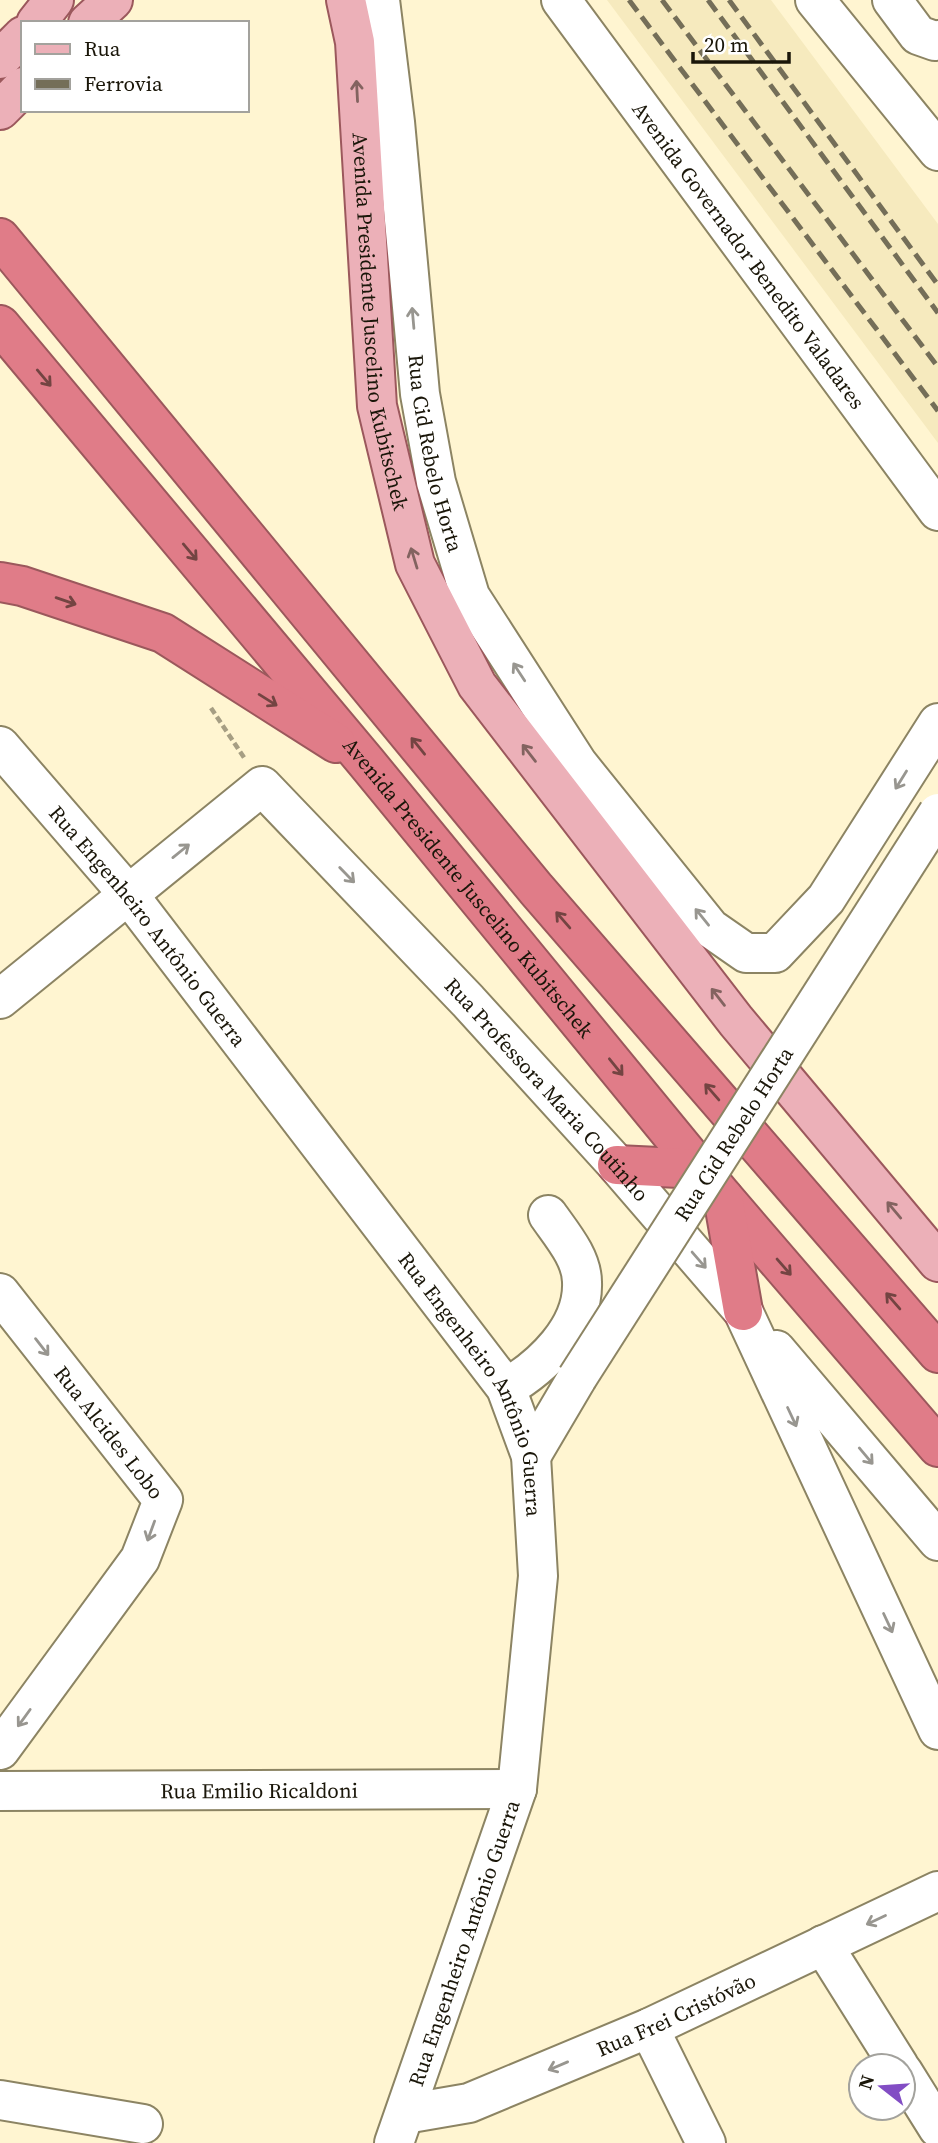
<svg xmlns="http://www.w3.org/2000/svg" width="938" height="2143" font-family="'Source Serif 4',serif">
  <rect width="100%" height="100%" fill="#fff5d1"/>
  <polygon fill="#f6eabe" points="607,0 771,0 938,224 938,443"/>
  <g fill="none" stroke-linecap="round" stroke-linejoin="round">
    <defs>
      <g id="minor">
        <path id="s1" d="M380 0 395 122 420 394 436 482 470 596 578 764 710 928 746 953H775L826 899 938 723"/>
        <path id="s2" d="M561 0 938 511"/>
        <polyline points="815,0 938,151"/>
        <polyline points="892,0 918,35 935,41 938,40"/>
        <path id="s3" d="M0 746 128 894 506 1388 531 1456 538 1576 517 1789 394 2143"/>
        <path id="s4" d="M0 999 262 786 468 1001 617 1165 743 1311 938 1730"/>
        <path id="s5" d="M0 1293 163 1500 140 1559 0 1750"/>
        <polyline points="776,1350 938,1541"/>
        <path d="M506 1388C542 1367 584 1328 582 1282 582 1258 562 1235 548 1215"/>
        <polyline points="531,1456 577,1378"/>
        <path id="s6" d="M0 1791 517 1789"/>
        <polyline points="823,1945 899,2066"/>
        <polyline points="649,2028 706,2143"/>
        <polyline points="903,2072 938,2128"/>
        <polyline points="0,2100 143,2124"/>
        <path id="s7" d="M405 2114 469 2103 649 2028 938 1891"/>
      </g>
      <g id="major">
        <path id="s8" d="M346 0 355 42 377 406 415 564 477 685 736 1021 938 1262"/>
        <polyline points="36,23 54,0"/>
        <polyline points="88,23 113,0"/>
        <polyline points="0,59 23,36"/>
        <polyline points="0,110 23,87"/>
      </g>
      <g id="highway">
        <polyline points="0,238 536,889 938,1353"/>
        <path id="s9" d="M0 325 366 762 723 1197 938 1447"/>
        <polyline points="0,582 22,586 163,633 336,743"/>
        <polyline points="617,1165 700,1169"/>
        <polyline points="723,1197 743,1311"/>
      </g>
    </defs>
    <use href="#minor" stroke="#8c8463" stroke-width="42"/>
    <use href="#major" stroke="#9b585c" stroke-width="42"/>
    <use href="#highway" stroke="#9b585c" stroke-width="42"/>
    <polyline stroke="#a69e83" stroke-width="4.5" stroke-dasharray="7 3.5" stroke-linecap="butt" points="211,708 245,759"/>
    <use href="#minor" stroke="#fff" stroke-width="38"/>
    <use href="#major" stroke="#ecb0b8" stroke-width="38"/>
    <use href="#highway" stroke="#e07c88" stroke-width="38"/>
    <g stroke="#746e58" stroke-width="5" stroke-dasharray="14 7" stroke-linecap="butt">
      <polyline points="629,0 938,411"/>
      <polyline points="662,0 938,367"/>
      <polyline points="708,0 938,313"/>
      <polyline points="729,0 938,285"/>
    </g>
    <defs>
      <g id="minor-bridge">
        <path id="s10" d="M577 1378 938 813"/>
      </g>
    </defs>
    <use href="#minor-bridge" stroke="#8c8463" stroke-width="42" stroke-linecap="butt"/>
    <use href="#minor-bridge" stroke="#fff" stroke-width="38"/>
  </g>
  <defs><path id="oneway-shaft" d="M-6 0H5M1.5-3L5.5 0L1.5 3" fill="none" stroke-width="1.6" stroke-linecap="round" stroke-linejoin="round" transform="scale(1.75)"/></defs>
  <g stroke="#836360">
    <use href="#oneway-shaft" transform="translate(357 91) rotate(-93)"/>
    <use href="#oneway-shaft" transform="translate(414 558) rotate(-107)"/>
    <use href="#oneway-shaft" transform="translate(529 753) rotate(-128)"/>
    <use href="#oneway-shaft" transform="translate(718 997) rotate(-128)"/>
    <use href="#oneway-shaft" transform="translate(894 1210) rotate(-130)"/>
  </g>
  <g stroke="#989690">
    <use href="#oneway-shaft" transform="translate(413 318) rotate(-95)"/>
    <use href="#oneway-shaft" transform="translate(519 672) rotate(-123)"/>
    <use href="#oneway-shaft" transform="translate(901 780) rotate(122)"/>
    <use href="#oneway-shaft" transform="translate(181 851) rotate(-39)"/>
    <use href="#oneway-shaft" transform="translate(347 875) rotate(46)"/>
    <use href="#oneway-shaft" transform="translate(702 917) rotate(-129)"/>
    <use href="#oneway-shaft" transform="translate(699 1260) rotate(49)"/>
    <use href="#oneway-shaft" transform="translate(42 1347) rotate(52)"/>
    <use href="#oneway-shaft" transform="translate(792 1417) rotate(65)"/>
    <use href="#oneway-shaft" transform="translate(866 1456) rotate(50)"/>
    <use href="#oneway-shaft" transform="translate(151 1531) rotate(110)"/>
    <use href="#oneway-shaft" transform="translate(888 1623) rotate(65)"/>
    <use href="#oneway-shaft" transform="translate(24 1718) rotate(126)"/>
    <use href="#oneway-shaft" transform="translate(876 1920) rotate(155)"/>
    <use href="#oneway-shaft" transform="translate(558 2066) rotate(157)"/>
  </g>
  <g stroke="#734442">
    <use href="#oneway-shaft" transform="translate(44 378) rotate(50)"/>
    <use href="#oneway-shaft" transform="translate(190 552) rotate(50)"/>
    <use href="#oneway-shaft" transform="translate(66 601) rotate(19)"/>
    <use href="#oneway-shaft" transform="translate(268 700) rotate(32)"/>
    <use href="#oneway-shaft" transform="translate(418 746) rotate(-129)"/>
    <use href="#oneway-shaft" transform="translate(563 920) rotate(-131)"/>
    <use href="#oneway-shaft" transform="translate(616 1067) rotate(51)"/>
    <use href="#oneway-shaft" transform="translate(712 1092) rotate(-131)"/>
    <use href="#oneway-shaft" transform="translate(784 1267) rotate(49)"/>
    <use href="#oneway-shaft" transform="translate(893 1301) rotate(-131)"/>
  </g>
  <g text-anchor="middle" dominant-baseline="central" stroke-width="6" stroke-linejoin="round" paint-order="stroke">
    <g font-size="21" fill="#1a1609" stroke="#fff">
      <text stroke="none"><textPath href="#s2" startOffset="317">Avenida Governador Benedito Valadares</textPath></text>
      <text stroke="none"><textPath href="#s8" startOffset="324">Avenida Presidente Juscelino Kubitschek</textPath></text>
      <text stroke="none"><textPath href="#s1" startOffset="457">Rua Cid Rebelo Horta</textPath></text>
      <text stroke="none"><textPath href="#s9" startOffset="732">Avenida Presidente Juscelino Kubitschek</textPath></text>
      <text stroke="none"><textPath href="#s3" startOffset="233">Rua Engenheiro Antônio Guerra</textPath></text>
      <text stroke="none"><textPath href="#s4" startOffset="754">Rua Professora Maria Coutinho</textPath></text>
      <text stroke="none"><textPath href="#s10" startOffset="290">Rua Cid Rebelo Horta</textPath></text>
      <text stroke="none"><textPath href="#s3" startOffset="800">Rua Engenheiro Antônio Guerra</textPath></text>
      <text stroke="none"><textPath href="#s5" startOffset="177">Rua Alcides Lobo</textPath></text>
      <text stroke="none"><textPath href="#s6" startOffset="259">Rua Emilio Ricaldoni</textPath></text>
      <text transform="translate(464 1943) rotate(-71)">Rua Engenheiro Antônio Guerra</text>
      <text stroke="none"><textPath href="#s7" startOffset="290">Rua Frei Cristóvão</textPath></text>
    </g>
  </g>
  <rect x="21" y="21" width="228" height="91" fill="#ffffff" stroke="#a3a29d" stroke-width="2"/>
  <rect x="35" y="44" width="35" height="10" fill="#ecb0b8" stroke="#a3a29d" stroke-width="2"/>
  <text x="84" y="56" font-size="21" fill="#1a1609">Rua</text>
  <rect x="35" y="79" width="35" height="10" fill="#746e58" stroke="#a3a29d" stroke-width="2"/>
  <text x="84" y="91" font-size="21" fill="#1a1609">Ferrovia</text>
  <g transform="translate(882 2087) rotate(287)"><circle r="33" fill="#ffffff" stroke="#a3a29d" stroke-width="2"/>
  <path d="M0-5L12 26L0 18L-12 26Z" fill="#824dc4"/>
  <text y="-10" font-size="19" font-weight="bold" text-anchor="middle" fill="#1a1609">N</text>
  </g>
  <path d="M693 52v10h96v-10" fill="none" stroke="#1a1609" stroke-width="3.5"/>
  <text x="704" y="52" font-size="21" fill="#1a1609" stroke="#ffffff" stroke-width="5" paint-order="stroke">20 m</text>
</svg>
